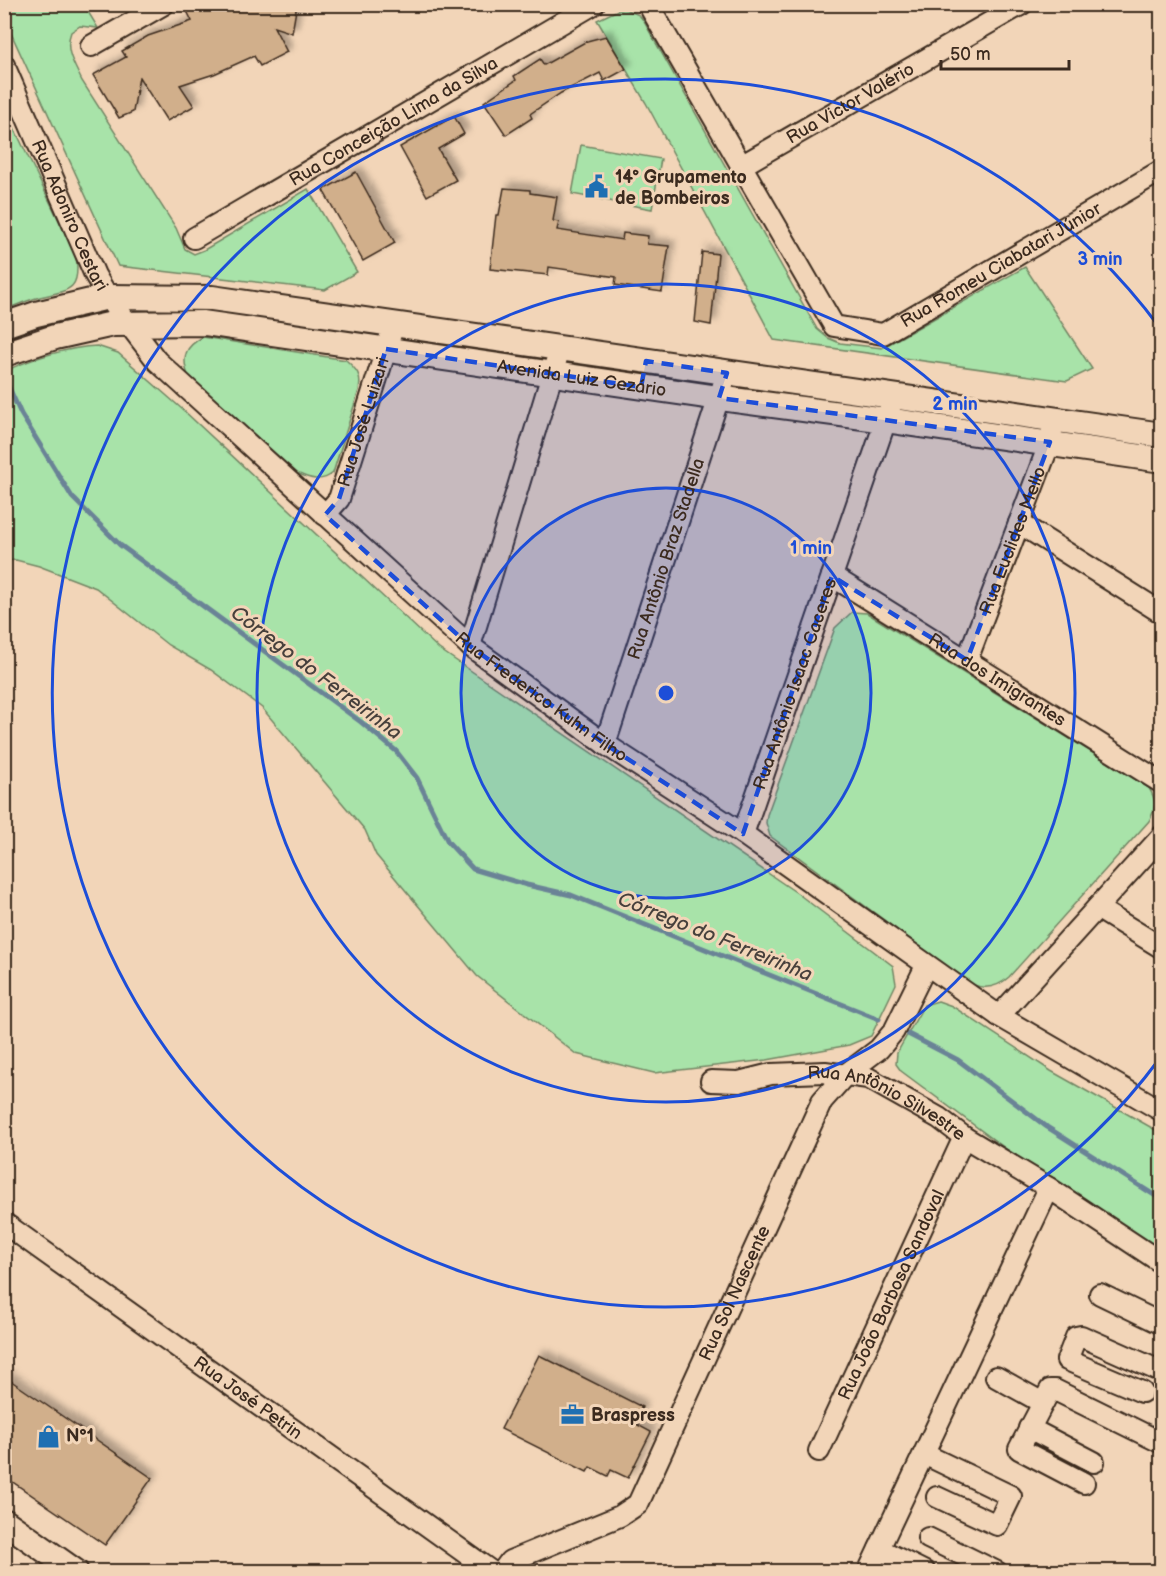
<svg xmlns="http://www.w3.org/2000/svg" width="1166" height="1576" font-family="'Balsamiq Sans',sans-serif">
  <defs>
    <filter id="shadow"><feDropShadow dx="5.5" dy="-5.5" stdDeviation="3" flood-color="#0004"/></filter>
  </defs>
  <rect width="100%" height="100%" fill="#f2d5b8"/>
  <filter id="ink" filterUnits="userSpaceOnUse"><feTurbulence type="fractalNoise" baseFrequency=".0167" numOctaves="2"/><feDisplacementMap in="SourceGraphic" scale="12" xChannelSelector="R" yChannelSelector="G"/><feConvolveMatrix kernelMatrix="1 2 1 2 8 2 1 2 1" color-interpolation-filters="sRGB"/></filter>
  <g filter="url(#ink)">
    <g fill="#a8e3a9" stroke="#728664" stroke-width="1.5">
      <path d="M4 5H84L98 28 80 26 71 32C64 50 74 64 82 81L176 228 185 249 194 254 204 250 308 189 357 272 325 290 118 266 5 20Z"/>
      <polygon points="625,9 639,15 643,20 817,329 828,338 840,343 882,348 1025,267 1092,369 1067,381 774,340 646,103 597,20 618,10"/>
      <path d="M5 109 76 256C81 291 69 290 40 297 28 300 16 305 5 310Z"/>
      <polygon points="581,145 661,159 652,209 572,194"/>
      <path d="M203 337 346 360C357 370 362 375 359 390L333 473C321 483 310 479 297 473L188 375C181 356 186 346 203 337Z"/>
      <path d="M97 346 118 353 182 409 439 649 797 893 893 966 896 984 871 1036 849 1045 767 1060 654 1073 576 1054 477 976 376 855 365 830 262 708 211 670 168 645 96 588 39 566 16 560 5 561V371C31 359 68 347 97 346Z"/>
      <path d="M852 612 867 613 1149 788C1157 801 1156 808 1149 821L1009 977C998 987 985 990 971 984L770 836 766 823 767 815 835 628Z"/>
      <polygon points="938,1001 952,1006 1051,1071 1161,1133 1161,1264 901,1071 896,1064 897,1053 924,1005"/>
    </g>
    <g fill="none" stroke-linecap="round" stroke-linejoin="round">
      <g stroke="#6a8396" stroke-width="5">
        <polyline points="6,381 21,414 72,497 120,545 361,722 396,751 417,778 448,842 473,869 527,885 571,895 879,1019"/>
        <polyline points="908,1034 958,1060 1047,1127 1162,1200"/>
      </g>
    </g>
    <g fill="#d1af8b" stroke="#3b2a1e" stroke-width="1.5" filter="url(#shadow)">
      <polygon points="201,4 297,4 292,33 274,27 287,52 260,66 254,56 214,74 180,85 194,106 167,121 139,77 133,112 119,118 93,75 126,57 122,51 148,36 192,21 187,11"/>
      <polygon points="606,36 626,69 604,81 600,73 561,93 530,114 532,118 506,135 484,102 516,80 514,76 540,59 544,65 587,41"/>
      <polygon points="454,116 464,134 438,149 456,180 427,196 400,147"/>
      <polygon points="356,172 395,243 363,261 323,190"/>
      <polygon points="504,188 530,190 530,193 557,197 553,221 559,222 557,230 622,240 623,233 648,236 647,244 669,246 662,292 615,285 616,277 549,267 548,275 490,269 496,215 499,215"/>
      <polygon points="702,252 718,254 711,325 695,322"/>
      <polygon points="539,1355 642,1407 634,1423 651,1432 628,1478 611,1470 608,1476 590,1467 587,1472 501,1429"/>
      <polygon points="4,1376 152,1478 105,1545 4,1476"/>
    </g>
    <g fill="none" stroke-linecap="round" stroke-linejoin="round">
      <defs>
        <g id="minor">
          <path id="s1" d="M648 4 834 326 883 334 1162 170"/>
          <polyline points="91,46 164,4"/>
          <path id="s2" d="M4 65 95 275 108 297 157 361 470 646 605 744 743 834 999 1016 1162 1111"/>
          <path id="s3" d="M741 166 1022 4"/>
          <path id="s4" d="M194 238 594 4"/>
          <path id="s5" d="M325 515 339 499 394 324"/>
          <polyline points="1019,523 1162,613"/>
          <path id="s6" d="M832 576 1162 783"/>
          <polyline points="470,646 560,348"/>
          <path id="s7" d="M967 660 1050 442 1054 420"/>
          <path id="s8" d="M605 744 727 373"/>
          <path id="s9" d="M743 834 890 408"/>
          <polyline points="1097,908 1162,948"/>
          <polyline points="999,1016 1162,836"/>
          <path id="s10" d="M711 1081 739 1082 771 1074 825 1072 868 1078 939 1118 964 1137 1049 1188 1162 1263"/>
          <path id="s11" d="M4 1223 492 1572"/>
          <polyline points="1100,1294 1162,1324"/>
          <polyline points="996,1377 1043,1403"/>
          <polyline points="1142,1392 1067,1360 1076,1337 1081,1336 1162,1372"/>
          <polyline points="1029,1428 1094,1462"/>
          <path id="s12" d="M819 1451 964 1137"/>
          <polyline points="924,1454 1011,1496 997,1525 937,1497"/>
          <polyline points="1084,1483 1019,1449 1050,1390 1055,1390 1162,1443"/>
          <polyline points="928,1538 997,1572"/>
          <polyline points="879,1549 925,1572"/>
          <path id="s13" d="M502 1572 510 1561 620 1516 638 1504 822 1101 846 1074 879 1049 894 1031 926 966"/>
          <polyline points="868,1572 1049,1188"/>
        </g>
        <g id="tertiary">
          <polyline points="4,325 36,314 108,297 212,298 1162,435"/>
          <path id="s14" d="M4 354 55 337 113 324 204 323 719 398 886 420 1162 460"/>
          <polyline points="4,1521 76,1572"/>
        </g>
      </defs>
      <use href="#minor" stroke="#3b2a1e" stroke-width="24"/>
      <use href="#tertiary" stroke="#3b2a1e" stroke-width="28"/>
      <use href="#minor" stroke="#f2d5b8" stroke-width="20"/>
      <use href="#tertiary" stroke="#f2d5b8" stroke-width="24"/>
    </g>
  </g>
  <path fill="#1d4ed8" fill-opacity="0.2" stroke="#1d4ed8" stroke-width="4.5" stroke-dasharray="12 8" stroke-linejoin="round" d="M386 349 641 387 646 361 727 373 719 398 1050 442 967 660 832 576 743 834 605 744 470 646 325 515 339 499Z"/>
  <circle cx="666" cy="693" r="205" fill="#1d4ed8" fill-opacity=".12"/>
  <g fill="none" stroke="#1d4ed8" stroke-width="3">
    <circle cx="666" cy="693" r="205"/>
    <circle cx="666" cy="693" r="409"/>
    <path d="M1160 1058A614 614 0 1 1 1160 328"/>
  </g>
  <defs>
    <symbol id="civic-bare" viewBox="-9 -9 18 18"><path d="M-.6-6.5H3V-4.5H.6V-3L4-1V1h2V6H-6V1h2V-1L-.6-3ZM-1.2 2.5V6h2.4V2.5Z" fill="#1f6fb2" stroke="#f2d5b8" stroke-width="2.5" paint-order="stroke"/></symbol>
    <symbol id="office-bare" viewBox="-9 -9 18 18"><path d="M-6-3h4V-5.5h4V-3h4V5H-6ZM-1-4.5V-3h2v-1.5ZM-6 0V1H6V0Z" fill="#1f6fb2" stroke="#f2d5b8" stroke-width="2.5" paint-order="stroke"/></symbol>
    <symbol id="shop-bare" viewBox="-9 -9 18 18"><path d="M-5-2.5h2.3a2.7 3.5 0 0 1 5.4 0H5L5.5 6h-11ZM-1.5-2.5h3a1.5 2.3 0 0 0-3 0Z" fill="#1f6fb2" stroke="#f2d5b8" stroke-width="2.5" paint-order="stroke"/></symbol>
  </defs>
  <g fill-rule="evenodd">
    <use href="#civic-bare" x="580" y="170" width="33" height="33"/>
    <use href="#office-bare" x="556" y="1398" width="33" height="33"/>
    <use href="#shop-bare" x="32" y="1420" width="33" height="33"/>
  </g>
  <g text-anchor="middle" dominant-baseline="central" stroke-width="6" stroke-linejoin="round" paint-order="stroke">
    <g font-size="18" fill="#3b2a1e" stroke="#f2d5b8">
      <text stroke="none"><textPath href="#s3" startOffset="126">Rua Victor Valério</textPath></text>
      <text stroke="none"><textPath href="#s4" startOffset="231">Rua Conceição Lima da Silva</textPath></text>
      <text stroke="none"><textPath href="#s2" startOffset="164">Rua Adoniro Cestari</textPath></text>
      <text stroke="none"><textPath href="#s1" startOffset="558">Rua Romeu Ciabatari Júnior</textPath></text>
      <text stroke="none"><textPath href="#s14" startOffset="586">Avenida Luiz Cezário</textPath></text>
      <text stroke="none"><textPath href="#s5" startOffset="102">Rua José Luizari</textPath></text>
      <text stroke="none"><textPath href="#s7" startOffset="128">Rua Euclides Mello</textPath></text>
      <text stroke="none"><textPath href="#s8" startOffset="195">Rua Antônio Braz Stadella</textPath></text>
      <text stroke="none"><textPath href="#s6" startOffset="195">Rua dos Imigrantes</textPath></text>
      <text stroke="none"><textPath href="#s9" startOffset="159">Rua Antônio Isaac Caceres</textPath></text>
      <text stroke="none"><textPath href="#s2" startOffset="846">Rua Frederico Kuhn Filho</textPath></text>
      <text stroke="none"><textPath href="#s10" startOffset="184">Rua Antônio Silvestre</textPath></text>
      <text stroke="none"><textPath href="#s13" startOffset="386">Rua Sol Nascente</textPath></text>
      <text stroke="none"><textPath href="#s12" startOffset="172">Rua João Barbosa Sandoval</textPath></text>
      <text stroke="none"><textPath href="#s11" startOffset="300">Rua José Petrin</textPath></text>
    </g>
    <g font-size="18" font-weight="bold" fill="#3b2a1e" stroke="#f2d5b8" text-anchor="start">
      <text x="615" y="177">14° Grupamento<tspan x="615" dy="21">de Bombeiros</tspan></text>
      <text x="591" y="1415">Braspress</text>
      <text x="66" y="1436">Nº1</text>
    </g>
    <g font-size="20" font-style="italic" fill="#47403c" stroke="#f2d5b8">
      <text transform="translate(316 673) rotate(37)">Córrego do Ferreirinha</text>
      <text transform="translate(715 937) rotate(22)">Córrego do Ferreirinha</text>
    </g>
  </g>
  <circle cx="666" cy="693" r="9" fill="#1d4ed8" stroke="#f2d5b8" stroke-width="3"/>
  <g font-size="18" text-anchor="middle" font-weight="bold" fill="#1d4ed8" stroke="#f2d5b8" stroke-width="6" stroke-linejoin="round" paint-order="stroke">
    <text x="1100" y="265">3 min</text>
    <text x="955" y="410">2 min</text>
    <text x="811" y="554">1 min</text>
  </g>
  <rect width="1166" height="1576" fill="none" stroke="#f2d5b8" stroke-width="24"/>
  <rect x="12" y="12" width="1142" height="1552" fill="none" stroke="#3b2a1e" stroke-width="2" filter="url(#ink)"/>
  <path d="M941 60v9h128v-9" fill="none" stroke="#3b2a1e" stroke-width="3"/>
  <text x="950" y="60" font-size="18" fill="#3b2a1e" stroke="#f2d5b8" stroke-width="4.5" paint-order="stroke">50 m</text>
</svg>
